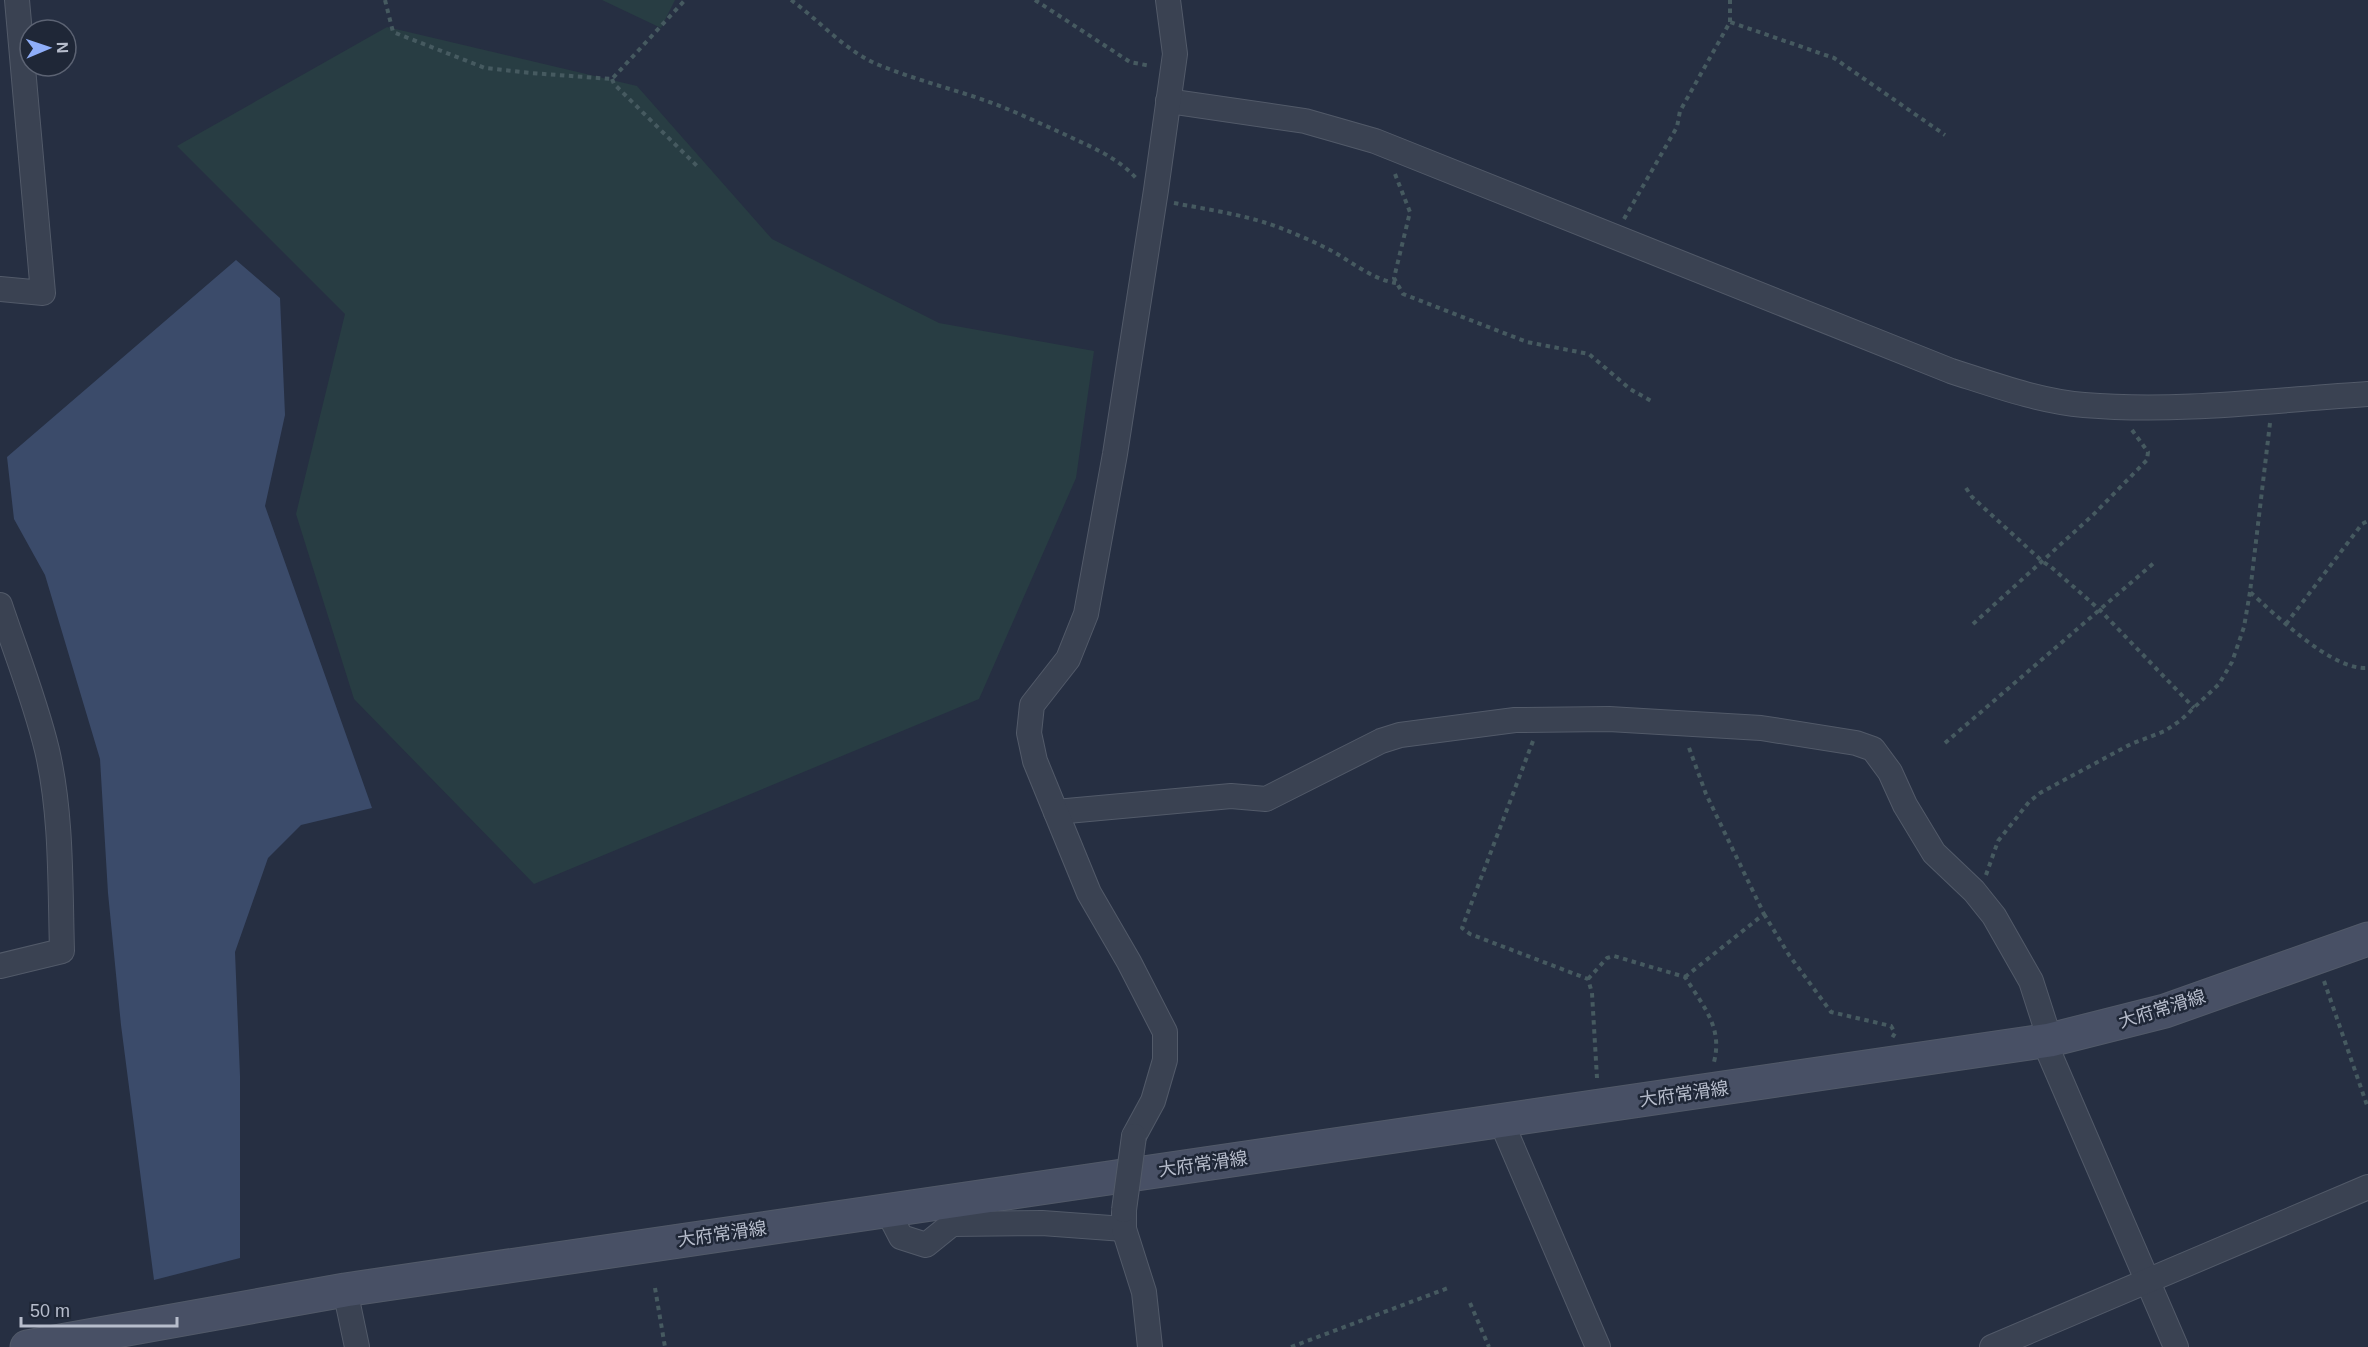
<svg xmlns="http://www.w3.org/2000/svg" width="2368" height="1347" font-family="Helvetica,'Noto Sans JP',sans-serif">
  <rect width="100%" height="100%" fill="#262f42"/>
  <g fill="#283d43">
    <polygon points="602,0 675,0 661,28"/>
    <polygon points="387,27 637,86 772,239 939,323 1094,351 1076,478 979,699 534,884 354,699 296,514 345,314 177,146"/>
  </g>
  <polygon fill="#3b4b6a" points="236,260 280,298 285,415 265,506 372,808 301,825 268,858 235,952 240,1076 240,1258 154,1280 121,1025 108,893 100,759 45,575 14,519 7,457"/>
  <g fill="none" stroke-linecap="round" stroke-linejoin="round">
    <defs>
      <g id="street">
        <path d="M1168 101 1305 121 1375 141 1951 371C1995 385 2038 401 2084 405 2179 413 2274 400 2368 394"/>
        <polyline points="0,289 43,293 17,0"/>
        <path d="M0 605C16 653 35 700 47 750 62 815 60 884 62 951L0 966"/>
        <polyline points="1056,812 1231,796 1266,799 1381,741 1400,735 1515,720 1609,719 1761,728 1856,743 1873,749 1890,772 1905,805 1934,853 1974,891 1994,916 2031,981 2050,1040"/>
        <polyline points="2044,1041 2176,1347"/>
        <polyline points="1501,1121 1598,1347"/>
        <polyline points="1134,1136 1153,1101 1165,1060 1165,1032 1129,962 1089,893 1035,761 1029,733 1032,705 1068,659 1086,614 1115,454 1156,190 1175,54 1168,0"/>
        <polyline points="887,1210 901,1237 926,1245 952,1224 1042,1223 1124,1229"/>
        <polyline points="1124,1212 1124,1229 1144,1292 1150,1347"/>
        <polyline points="345,1290 357,1347"/>
        <polyline points="1992,1347 2368,1187"/>
      </g>
      <polyline id="secondary" points="27,1347 345,1290 2050,1040 2165,1011 2368,939"/>
    </defs>
    <use href="#street" stroke="#525a69" stroke-width="26"/>
    <use href="#secondary" stroke="#525a69" stroke-width="35"/>
    <g stroke="#465a60" stroke-width="4" stroke-dasharray="4.5 4.5" stroke-linecap="butt">
      <polyline points="385,0 393,32 485,68 531,73 612,79 685,0"/>
      <path d="M791 0C820 21 845 51 879 65 911 78 945 87 978 98 1008 108 1037 122 1066 135 1091 147 1117 157 1136 178"/>
      <polyline points="1035,0 1130,62 1151,66"/>
      <polyline points="1730,22 1730,0"/>
      <polyline points="612,79 614,84 697,166"/>
      <polyline points="1395,174 1410,212 1394,278 1403,294 1527,342 1589,354 1630,389 1653,402"/>
      <path d="M1174 203C1210 210 1248 215 1283 229 1298 235 1315 242 1330 250 1351 261 1371 279 1396 283"/>
      <polyline points="1624,219 1677,127 1680,111 1730,22 1834,58 1945,135"/>
      <path d="M2270 423 2250 592C2276 615 2332 671 2368 668"/>
      <polyline points="1966,488 1972,497 2042,561 2051,567 2100,610 2194,708"/>
      <polyline points="1973,624 2093,515 2147,460 2148,452 2132,430"/>
      <polyline points="2286,624 2362,524 2368,521"/>
      <polyline points="1533,741 1462,928 1470,934 1588,979 1592,993 1597,1078"/>
      <polyline points="1945,743 2155,562"/>
      <polyline points="1986,875 1998,841 2029,802 2040,793 2131,744 2165,731 2181,720 2219,684 2232,662 2244,627 2250,592"/>
      <polyline points="1764,914 1789,955 1831,1012 1891,1026 1895,1033 1892,1038"/>
      <polyline points="1685,977 1764,914 1706,794 1688,745"/>
      <path d="M1588 979 1607 958 1614 956 1685 977C1703 1006 1723 1027 1714 1062"/>
      <polyline points="2324,981 2368,1108"/>
      <polyline points="655,1288 665,1347"/>
      <polyline points="1470,1303 1489,1347"/>
      <polyline points="1291,1347 1448,1288"/>
    </g>
    <use href="#street" stroke="#3a4252" stroke-width="24"/>
    <use href="#secondary" stroke="#485065" stroke-width="33"/>
    <defs>
      <polyline id="street-bridge" points="1124,1210 1134,1136"/>
    </defs>
    <use href="#street-bridge" stroke="#525a69" stroke-width="26" stroke-linecap="butt"/>
    <use href="#street-bridge" stroke="#3a4252" stroke-width="24"/>
  </g>
  <g text-anchor="middle" dominant-baseline="central" stroke-width="5" stroke-linejoin="round" paint-order="stroke">
    <g font-size="18" fill="#b7bdcc" stroke="#1f2737">
      <text transform="translate(2162 1009) rotate(-17)">大府常滑線</text>
      <text transform="translate(1684 1094) rotate(-8)">大府常滑線</text>
      <text transform="translate(1203 1164) rotate(-8)">大府常滑線</text>
      <text transform="translate(722 1234) rotate(-8)">大府常滑線</text>
    </g>
  </g>
  <g transform="translate(48 48) rotate(88)"><circle r="28" fill="#1f2737" stroke="#5c6373" stroke-width="1.5"/>
  <path d="M0-4.5L10 22L0 15L-10 22Z" fill="#8faef9"/>
  <text y="-9" font-size="16" font-weight="bold" text-anchor="middle" fill="#b7bdcc">N</text>
  </g>
  <path d="M21 1317v9h156v-9" fill="none" stroke="#b7bdcc" stroke-width="3"/>
  <text x="30" y="1317" font-size="18" fill="#b7bdcc" stroke="#1f2737" stroke-width="4.5" paint-order="stroke">50 m</text>
</svg>
